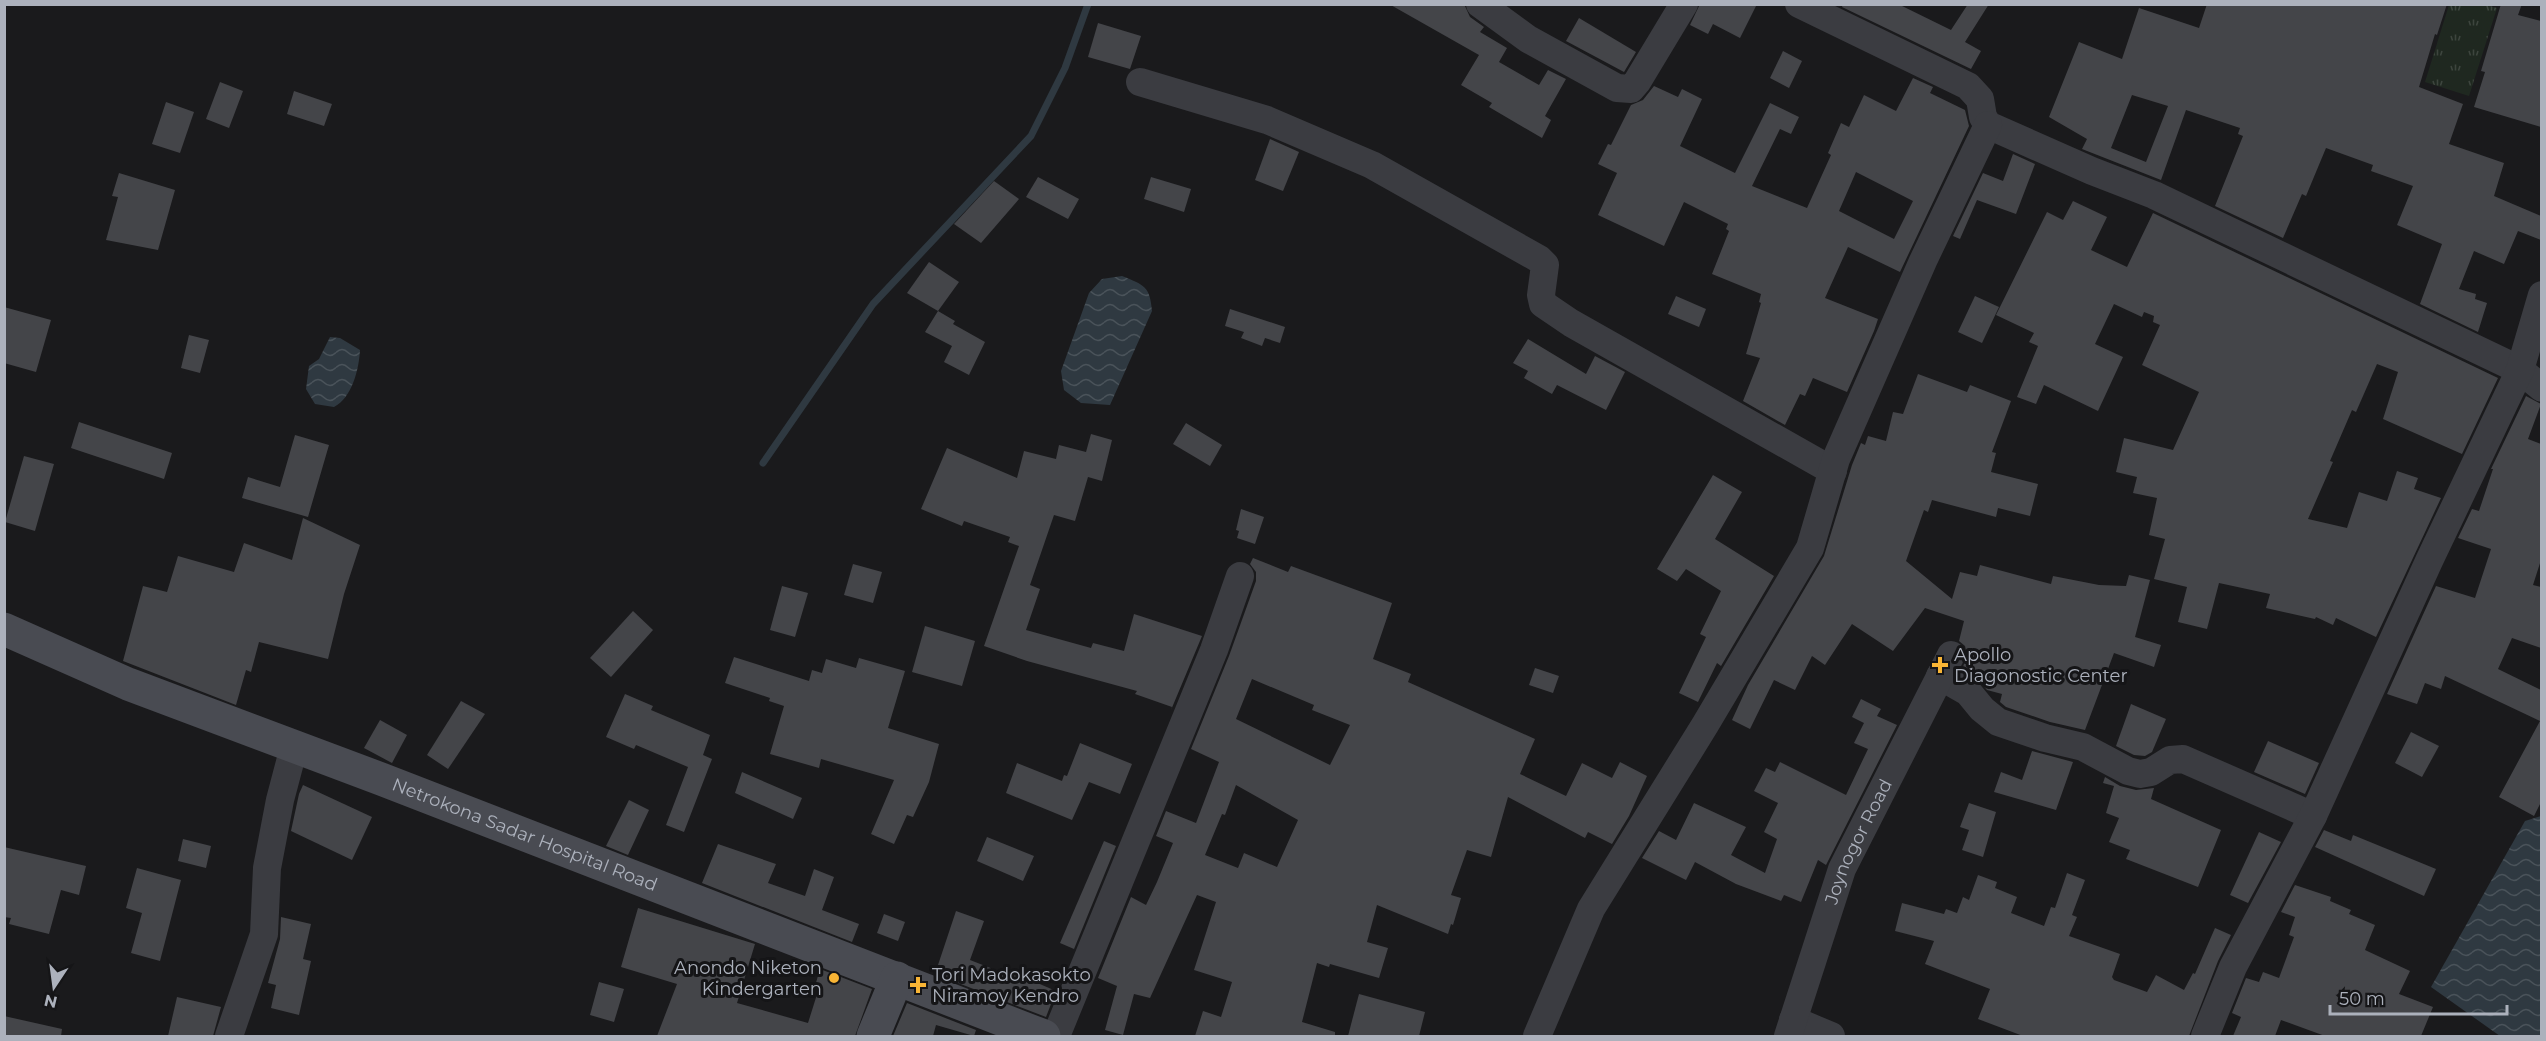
<svg xmlns="http://www.w3.org/2000/svg" width="2546" height="1041" font-family="Montserrat,sans-serif">
  <defs>
    <pattern id="park-tufts" width="24" height="20" patternUnits="userSpaceOnUse" patternTransform="scale(1.5)"><rect width="24" height="20" fill="#1f2820"/><path d="M3 7l-1-3M5 7V3M7 7l1-3M15 17l-1-3M17 17v-4M19 17l1-3" fill="none" stroke="#3d453e"/></pattern>
    <pattern id="water-waves" width="16" height="10" patternUnits="userSpaceOnUse" patternTransform="scale(1.5)"><rect width="16" height="10" fill="#2f3941"/><path d="M0 5q4-4 8 0t8 0" fill="none" stroke="#4a535a"/></pattern>
  </defs>
  <rect width="100%" height="100%" fill="#1a1a1c"/>
  <polygon fill="url(#park-tufts)" points="2449,5 2487,5 2497,8 2469,96 2425,82"/>
  <g fill="url(#water-waves)">
    <path d="M1122 276C1144 285 1150 286 1152 311L1110 405 1081 403 1064 390 1061 371 1089 293 1102 279Z"/>
    <path d="M330 337 340 338 360 350C359 369 352 398 334 407L315 404 306 389 309 366 319 359Z"/>
    <polygon points="2541,816 2541,1036 2500,1036 2431,987 2525,821"/>
  </g>
  <g fill="none" stroke-linecap="round" stroke-linejoin="round">
    <polyline stroke="#2f3941" stroke-width="7" points="763,463 873,304 1031,136 1065,68 1088,4"/>
  </g>
  <g fill="#444549" fill-rule="evenodd">
    <polygon points="1389,4 1464,4 1470,17 1484,27 1480,32 1507,48 1499,62 1539,85 1548,70 1566,79 1545,116 1551,120 1542,138 1489,107 1492,103 1461,85 1479,55"/>
    <polygon points="1700,4 1757,4 1740,38 1713,24 1708,34 1690,25"/>
    <polygon points="1843,4 1898,4 1951,30 1968,4 1989,4 1965,42 1981,51 1971,69 1842,7"/>
    <path d="M2207 4H2447L2437 35 2435 34 2419 87 2463 104 2449 144 2504 163 2494 196 2541 216V240L2518 231 2504 264 2474 251 2459 289 2476 294 2475 299 2487 303 2478 332 2420 304 2442 244 2397 225 2413 186 2371 171 2373 165 2326 148 2306 196 2302 194 2283 238 2215 206 2243 136 2238 134 2240 128 2186 110 2161 180 2082 149 2087 139 2049 117 2079 42 2122 59 2139 8 2199 28ZM2132 95 2168 106 2146 162 2111 148Z"/>
    <polygon points="2501,4 2522,4 2518,15 2541,21 2541,127 2474,107 2485,72 2481,71"/>
    <polygon points="1579,18 1636,52 1624,72 1566,41"/>
    <polygon points="1098,23 1141,36 1130,69 1088,57"/>
    <polygon points="1783,51 1802,61 1789,88 1770,78"/>
    <path d="M1913 78 1933 87 1930 93 1965 110 1969 126 1900 272 1848 247 1825 298 1878 319 1874 331 1847 392 1813 378 1805 396 1800 394 1785 425 1743 401 1760 358 1746 354 1761 303 1759 302 1761 294 1712 274 1729 231 1726 229 1728 224 1684 202 1664 246 1598 215 1617 173 1598 164 1608 144 1611 145 1631 105 1643 100 1654 86 1678 97 1682 89 1702 99 1680 146 1735 173 1770 103 1799 117 1791 134 1780 129 1752 186 1807 208 1831 155 1828 153 1841 123 1849 127 1864 95 1896 111ZM1856 172 1913 201 1894 239 1839 211Z"/>
    <polygon points="220,82 243,91 229,128 206,119"/>
    <polygon points="294,91 332,104 324,126 287,114"/>
    <polygon points="166,102 194,112 180,153 152,144"/>
    <polygon points="1270,139 1299,152 1283,191 1255,180"/>
    <polygon points="2013,154 2035,164 2016,214 1977,200 1960,239 1953,236 1983,173 2003,181"/>
    <polygon points="119,173 175,190 158,250 106,240 118,197 112,196"/>
    <polygon points="1038,177 1079,199 1068,219 1026,197"/>
    <polygon points="1151,177 1191,189 1184,212 1144,199"/>
    <polygon points="994,181 1019,199 981,243 954,224"/>
    <polygon points="2073,201 2107,217 2091,250 2127,267 2153,213 2498,378 2462,454 2383,419 2398,372 2377,364 2356,412 2352,410 2330,461 2333,462 2308,519 2347,528 2359,492 2387,501 2397,471 2418,478 2414,489 2441,498 2376,637 2336,618 2333,625 2316,617 2315,619 2266,608 2270,594 2219,583 2207,629 2178,622 2187,587 2154,579 2165,539 2149,535 2157,498 2133,493 2137,477 2116,472 2124,438 2173,450 2199,392 2142,365 2160,325 2153,322 2154,316 2144,312 2142,317 2114,304 2095,344 2123,357 2098,411 2044,385 2036,404 2017,397 2038,346 2029,342 2034,333 1996,315 2047,212 2063,220"/>
    <polygon points="929,262 959,282 938,311 907,293"/>
    <polygon points="1676,296 1706,309 1699,327 1668,314"/>
    <polygon points="1975,296 1999,307 1982,343 1958,332"/>
    <polygon points="4,307 51,320 36,372 4,363"/>
    <polygon points="1230,309 1285,327 1280,343 1265,338 1262,346 1241,338 1244,332 1225,326"/>
    <polygon points="938,311 955,321 953,324 985,342 969,375 944,362 952,346 925,332"/>
    <polygon points="189,335 209,340 200,373 181,368"/>
    <polygon points="1528,339 1586,374 1595,356 1625,372 1606,410 1557,385 1552,394 1524,378 1528,371 1513,363"/>
    <polygon points="1918,374 1967,392 1970,385 2011,401 1992,452 1996,453 1991,472 2038,484 2030,516 1998,508 1996,517 1932,500 1928,512 1924,510 1906,561 1952,599 1960,572 1977,576 1980,565 2051,584 2053,576 2099,585 2126,586 2129,575 2150,580 2135,637 2161,645 2154,667 2114,653 2085,730 2050,722 2006,707 2000,702 2002,694 1987,690 1977,678 1962,670 1967,655 1965,646 1959,641 1964,621 1925,608 1893,651 1852,624 1825,665 1812,656 1795,690 1774,680 1750,729 1732,720 1748,685 1824,556 1852,465 1861,443 1865,445 1868,436 1886,441 1893,412 1903,414"/>
    <polygon points="2526,396 2541,404 2528,439 2541,444 2541,560 2533,585 2541,587 2541,648 2512,638 2498,669 2541,690 2541,802 2534,816 2499,797 2540,721 2445,676 2441,689 2425,683 2417,704 2387,694 2436,586 2475,598 2491,549 2458,538 2472,509 2479,511 2493,469 2491,469"/>
    <polygon points="79,422 172,453 164,479 71,448"/>
    <polygon points="1186,423 1222,445 1210,466 1173,444"/>
    <polygon points="1091,434 1112,440 1102,481 1088,477 1075,521 1054,515 1030,585 1040,589 1026,630 1091,648 1093,643 1124,651 1134,614 1202,636 1171,710 1172,707 1135,694 1137,691 1027,661 984,646 1019,546 1008,542 1010,537 964,521 962,526 921,509 947,448 1017,478 1024,451 1056,459 1059,445 1086,452"/>
    <polygon points="295,435 329,445 308,517 242,498 248,477 280,487"/>
    <polygon points="24,456 54,464 35,531 5,522"/>
    <polygon points="1713,475 1742,492 1715,539 1774,576 1721,666 1717,663 1698,702 1679,693 1706,637 1700,634 1721,591 1686,569 1677,581 1657,569"/>
    <polygon points="1241,509 1264,517 1255,544 1237,538 1239,531 1236,530"/>
    <polygon points="303,518 360,545 344,594 328,659 259,642 251,672 246,670 236,705 123,661 143,586 167,592 178,556 234,572 244,543 292,560"/>
    <path d="M1253 558 1288 572 1291 566 1392 603 1373 659 1411 674 1408 682 1535 739 1520 774 1566 796 1582 763 1612 778 1620 762 1647 776 1629 816 1612 844 1588 832 1585 838 1508 797 1491 857 1467 850 1451 895 1461 898 1453 925 1451 924 1448 934 1377 905 1367 942 1388 948 1379 978 1330 964 1329 967 1317 963 1302 1022 1335 1032V1036H1195L1203 1011 1221 1017 1232 982 1194 970 1216 902 1197 895 1150 998 1134 994 1123 1035 1105 1030 1117 986 1098 978 1131 897 1146 905 1157 882 1173 843 1156 836 1166 811 1196 823 1219 762 1191 749 1229 656 1256 581V572L1250 564ZM1252 679 1314 705 1312 710 1350 725 1330 765 1236 719ZM1236 785 1298 820 1277 867 1244 853 1238 868 1205 855 1222 814 1225 815Z"/>
    <polygon points="853,564 882,572 873,603 844,595"/>
    <polygon points="782,586 808,593 795,637 770,630"/>
    <polygon points="633,611 653,630 611,677 590,658"/>
    <polygon points="925,626 975,641 962,686 912,672"/>
    <polygon points="734,657 809,681 812,670 822,673 826,659 856,668 859,658 905,671 888,728 939,744 929,782 913,817 907,815 894,844 871,834 894,780 821,759 819,768 770,754 784,706 769,701 770,698 725,683"/>
    <polygon points="1535,668 1559,676 1553,693 1529,685"/>
    <polygon points="625,694 653,706 651,710 710,735 703,755 712,759 684,832 666,825 688,767 636,745 634,749 606,737"/>
    <polygon points="1861,699 1881,709 1877,716 1897,725 1826,865 1818,860 1801,902 1784,895 1781,901 1736,884 1695,862 1686,880 1642,858 1659,831 1676,840 1694,803 1746,827 1731,855 1765,873 1777,839 1764,832 1778,803 1754,791 1766,768 1775,772 1780,762 1846,795 1868,749 1854,743 1864,723 1852,717"/>
    <polygon points="461,701 485,714 448,769 427,755"/>
    <polygon points="2131,704 2166,719 2152,752 2145,756 2134,755 2116,746"/>
    <polygon points="380,720 407,735 392,763 364,748"/>
    <polygon points="2411,732 2439,746 2422,777 2395,763"/>
    <polygon points="2268,741 2319,763 2305,794 2254,772"/>
    <polygon points="1080,743 1132,764 1120,794 1089,782 1072,820 1006,793 1017,763 1062,781 1064,775 1067,776"/>
    <polygon points="2032,751 2073,762 2056,810 1994,792 2001,772 2022,780"/>
    <polygon points="742,772 802,798 793,819 735,793"/>
    <polygon points="2105,777 2120,786 2136,790 2154,788 2151,799 2221,830 2198,887 2126,859 2130,850 2109,842 2119,818 2106,813 2114,786 2103,783"/>
    <polygon points="303,785 372,817 352,860 291,831 299,794"/>
    <polygon points="629,800 649,810 628,855 606,846"/>
    <polygon points="1969,803 1996,812 1983,857 1962,850 1969,830 1960,827"/>
    <polygon points="2324,830 2351,841 2353,835 2436,869 2424,896 2315,847"/>
    <polygon points="2259,832 2281,842 2248,903 2230,895"/>
    <polygon points="987,837 1034,856 1023,881 977,861"/>
    <polygon points="183,839 211,846 206,868 178,861"/>
    <polygon points="1104,841 1116,846 1074,949 1060,943"/>
    <polygon points="718,844 776,864 768,883 805,896 814,869 834,877 822,910 859,924 852,942 702,883"/>
    <polygon points="4,847 86,866 79,895 61,890 49,934 9,924 11,918 4,917"/>
    <polygon points="137,868 181,880 160,961 131,953 142,913 126,908"/>
    <polygon points="2067,873 2085,880 2072,915 2077,917 2069,936 2120,954 2112,977 2114,980 2147,992 2156,975 2184,990 2193,973 2195,974 2215,928 2231,935 2218,961 2189,1036 2023,1036 1978,1019 1990,989 1925,964 1934,941 1895,931 1902,903 1944,914 1946,909 1957,913 1963,897 1969,900 1978,875 1997,882 1995,888 2017,897 2011,913 2044,926 2051,907 2055,908"/>
    <polygon points="2295,885 2331,897 2330,901 2351,910 2349,914 2375,925 2365,950 2410,971 2399,994 2433,1007 2421,1036 2325,1036 2281,1020 2275,1036 2233,1036 2241,1017 2232,1013 2246,978 2259,982 2263,972 2279,978 2294,937 2289,935 2295,917 2281,912"/>
    <polygon points="638,908 755,944 737,1003 808,1023 819,988 815,986 820,969 872,989 855,1036 657,1036 677,984 621,967"/>
    <polygon points="956,911 984,921 970,960 1011,976 1012,972 1056,991 1046,1017 935,974"/>
    <polygon points="884,914 905,922 898,941 877,933"/>
    <polygon points="281,917 311,924 303,959 311,961 299,1015 271,1008 276,985 268,983 280,939"/>
    <polygon points="599,982 624,989 614,1022 590,1015"/>
    <polygon points="1359,994 1425,1012 1419,1036 1348,1036"/>
    <polygon points="177,997 221,1007 213,1036 168,1036"/>
    <polygon points="907,1003 976,1030 974,1036 936,1025 933,1036 893,1036"/>
    <polygon points="4,1016 62,1029 61,1036 4,1036"/>
  </g>
  <g fill="none" stroke-linecap="round" stroke-linejoin="round">
    <g stroke="#3b3c41" stroke-width="28">
      <polyline points="1480,4 1528,39 1617,88 1631,89 1637,82 1684,4"/>
      <polyline points="1799,4 1968,86 1980,99 1983,117 1988,125 2092,171 2154,195 2520,370 2542,388"/>
      <polyline points="1140,82 1267,120 1372,165 1539,259 1545,265 1541,295 1543,304 1571,323 1833,471"/>
      <polyline points="1940,676 1968,692 1982,709 1998,722 2045,738 2083,747 2128,771 2140,774 2151,772 2170,760 2183,759 2313,816"/>
      <polyline points="1793,1020 1831,1036"/>
      <polyline points="229,1036 264,934 267,868 280,800 294,747"/>
      <polyline points="1056,1036 1214,650 1240,576"/>
      <polyline points="1537,1036 1591,909 1705,725 1810,548 1836,459 1923,261 1988,125"/>
      <path id="s1" d="M1788 1036 1842 869 1951 655"/>
      <polyline points="2205,1036 2233,967 2313,816 2429,561 2520,370 2542,295"/>
    </g>
    <g stroke="#494b52" stroke-width="33">
      <path id="s2" d="M4 629 128 684 381 779 1044 1036"/>
      <polyline points="873,1036 897,978"/>
    </g>
  </g>
  <g fill="#f9b535" stroke="#151517" stroke-width="2">
    <path d="M1937 656h6v6h6v6h-6v6h-6v-6h-6v-6h6z"/>
    <circle cx="834" cy="978" r="6"/>
    <path d="M915 976h6v6h6v6h-6v6h-6v-6h-6v-6h6z"/>
  </g>
  <g text-anchor="middle" dominant-baseline="central" stroke-width="6" stroke-linejoin="round" paint-order="stroke">
    <g font-size="18" fill="#acb1bc" stroke="#151517" text-anchor="start">
      <text x="1954" y="655">Apollo<tspan x="1954" dy="21">Diagonostic Center</tspan></text>
      <text x="822" y="968" text-anchor="end">Anondo Niketon<tspan x="822" dy="21">Kindergarten</tspan></text>
      <text x="932" y="975">Tori Madokasokto<tspan x="932" dy="21">Niramoy Kendro</tspan></text>
    </g>
    <g font-size="18" fill="#acb1bc" stroke="#151517">
      <text stroke="none"><textPath href="#s2" startOffset="560">Netrokona Sadar Hospital Road</textPath></text>
      <text stroke="none"><textPath href="#s1" startOffset="207">Joynogor Road</textPath></text>
    </g>
  </g>
  <rect width="2546" height="1041" fill="none" stroke="#acb1bc" stroke-width="12"/>
  <g transform="translate(54 987) rotate(193)" stroke="#151517" stroke-width="4.5" paint-order="stroke">
  <path d="M0-4.5L10 22L0 15L-10 22Z" fill="#acb1bc"/>
  <text y="-9" font-size="16" font-weight="bold" text-anchor="middle" fill="#acb1bc">N</text>
  </g>
  <path d="M2330 1005v9h177v-9" fill="none" stroke="#acb1bc" stroke-width="3"/>
  <text x="2339" y="1005" font-size="18" fill="#acb1bc" stroke="#151517" stroke-width="4.5" paint-order="stroke">50 m</text>
</svg>
